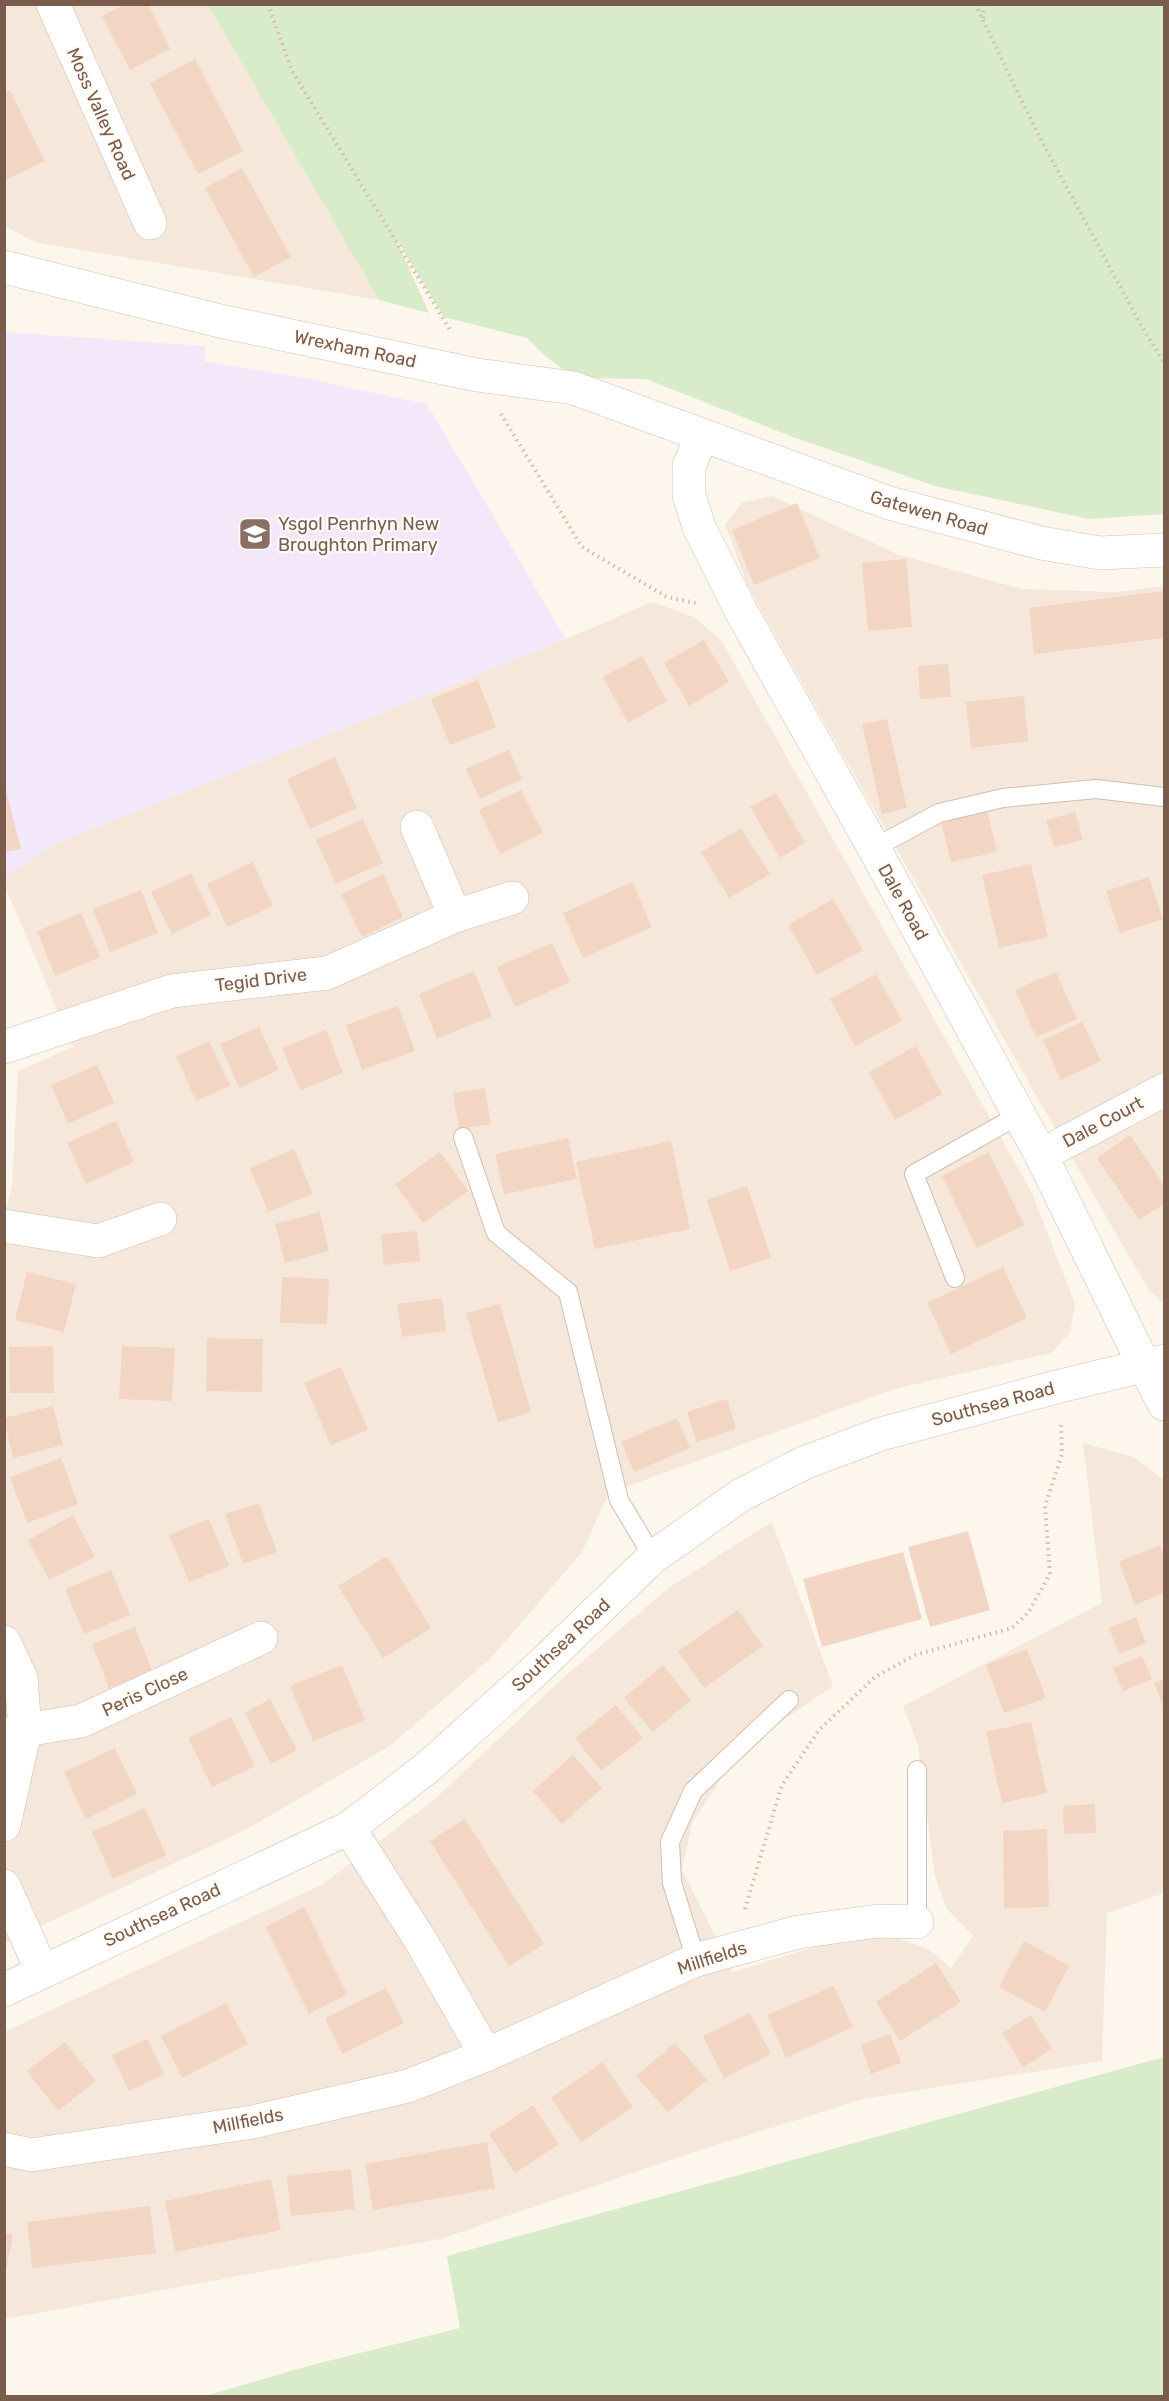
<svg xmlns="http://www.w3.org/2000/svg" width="1169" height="2401" font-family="Rubik,sans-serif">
  <rect width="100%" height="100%" fill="#fdf6ec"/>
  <g fill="#f5e8da">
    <polygon points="4,5 208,5 379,300 34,242 5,226"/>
    <polygon points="772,496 897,554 1021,589 1117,592 1164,586 1164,1304 1148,1289 1034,1092 748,587 725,524 743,502"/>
    <polygon points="652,602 694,617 721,640 1032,1193 1075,1304 1070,1333 1051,1353 894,1389 609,1493 582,1552 491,1658 391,1745 247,1829 5,1943 5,1212 12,1187 18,1071 73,1047 5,886 4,878 51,846 566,639"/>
    <polygon points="1083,1443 1133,1457 1164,1480 1164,1893 1107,1913 1102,2061 863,2099 688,2154 440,2239 5,2319 4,2032 323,1884 435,1799 563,1678 671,1586 772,1522 833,1686 770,1729 728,1768 692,1823 682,1870 733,1972 824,1944 887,1934 928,1949 951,1968 973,1936 947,1909 935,1877 918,1745 903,1706 1102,1603"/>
  </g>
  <polygon fill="#f3e8fa" points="4,332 205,346 205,361 299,377 427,404 566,639 51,846 5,878"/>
  <g fill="#d8ecc9">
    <polygon points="208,5 1164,5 1164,514 1089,519 935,486 793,437 646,379 574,378 543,354 527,338 444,317 395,237 429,313 379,300"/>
    <polygon points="1164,2057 1164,2396 205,2396 308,2366 460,2328 447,2256"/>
  </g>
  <g fill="#f3d5c3">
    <polygon points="125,4 148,4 170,49 130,70 102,16"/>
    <polygon points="195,59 243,151 198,174 150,83"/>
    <polygon points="10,90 45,161 4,181 4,93"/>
    <polygon points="242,168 291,257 254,277 205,188"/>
    <polygon points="797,503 820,558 754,585 732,530"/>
    <polygon points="906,559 912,627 868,631 862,563"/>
    <polygon points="1164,591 1164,638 1034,654 1029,608"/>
    <polygon points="704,640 729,682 689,706 664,663"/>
    <polygon points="642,656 667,701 628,723 603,677"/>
    <polygon points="948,664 951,697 920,699 918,666"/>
    <polygon points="478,680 496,727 450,745 431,699"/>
    <polygon points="1024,696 1028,741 971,748 966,702"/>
    <polygon points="887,719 907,808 882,814 862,724"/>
    <polygon points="509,750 522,779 480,799 466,769"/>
    <polygon points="335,757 357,808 310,829 287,779"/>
    <polygon points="4,782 21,849 4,852"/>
    <polygon points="521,790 543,833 500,854 479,810"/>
    <polygon points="776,793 805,843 780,858 750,807"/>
    <polygon points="986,807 997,852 951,862 940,818"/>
    <polygon points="1075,812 1083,840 1054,847 1046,820"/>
    <polygon points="363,819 383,863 336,884 316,840"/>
    <polygon points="741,828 770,874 729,898 701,852"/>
    <polygon points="253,862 273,906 227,927 207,884"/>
    <polygon points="1031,864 1048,937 999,948 982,875"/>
    <polygon points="191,873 211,915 172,934 151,892"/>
    <polygon points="383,874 403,917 362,937 341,894"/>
    <polygon points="1149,877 1163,919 1120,933 1106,891"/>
    <polygon points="632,882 652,927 583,958 563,913"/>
    <polygon points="141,890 158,933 110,952 93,909"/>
    <polygon points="833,899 863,950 817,975 788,925"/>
    <polygon points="81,913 100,957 55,976 37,931"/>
    <polygon points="552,943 570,982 515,1007 497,967"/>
    <polygon points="474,971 492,1016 437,1039 419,994"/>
    <polygon points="1056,972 1077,1019 1036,1037 1015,990"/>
    <polygon points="876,974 902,1021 855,1046 830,999"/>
    <polygon points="398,1006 415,1051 362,1070 346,1025"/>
    <polygon points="1082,1022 1101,1061 1061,1080 1043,1040"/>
    <polygon points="259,1027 279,1070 239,1088 220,1044"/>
    <polygon points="326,1030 343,1073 300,1090 282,1048"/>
    <polygon points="209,1041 230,1086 196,1101 176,1056"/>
    <polygon points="916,1046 942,1094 895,1120 869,1072"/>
    <polygon points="97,1065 114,1103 68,1124 51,1085"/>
    <polygon points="485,1088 491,1124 459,1129 453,1093"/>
    <polygon points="116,1121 134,1162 86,1184 67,1143"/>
    <polygon points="1130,1135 1164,1185 1164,1204 1139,1220 1097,1158"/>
    <polygon points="568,1138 577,1179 504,1194 495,1154"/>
    <polygon points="671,1141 690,1229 595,1249 576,1162"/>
    <polygon points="294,1149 313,1194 268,1212 250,1168"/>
    <polygon points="440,1152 468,1191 423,1223 395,1184"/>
    <polygon points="989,1152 1024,1225 977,1248 942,1176"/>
    <polygon points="747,1186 771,1258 730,1271 707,1200"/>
    <polygon points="320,1212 329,1251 285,1263 275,1224"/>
    <polygon points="417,1231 420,1261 384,1265 381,1234"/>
    <polygon points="1003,1267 1027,1318 951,1354 927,1303"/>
    <polygon points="27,1272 76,1284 64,1332 15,1320"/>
    <polygon points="282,1277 329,1279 327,1324 280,1323"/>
    <polygon points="442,1298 446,1331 402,1337 397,1304"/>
    <polygon points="500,1304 531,1412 498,1422 466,1313"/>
    <polygon points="207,1338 263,1339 262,1392 206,1391"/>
    <polygon points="53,1346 54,1393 10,1393 9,1347"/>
    <polygon points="122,1346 175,1348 172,1401 119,1399"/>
    <polygon points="341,1367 368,1430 331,1445 304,1383"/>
    <polygon points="727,1399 736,1429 697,1442 687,1412"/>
    <polygon points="53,1406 63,1445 13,1458 4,1418"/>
    <polygon points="677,1418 690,1448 634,1472 621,1442"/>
    <polygon points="61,1458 78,1504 27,1523 10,1477"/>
    <polygon points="259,1503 277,1552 243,1564 225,1514"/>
    <polygon points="73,1515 95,1557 49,1580 28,1540"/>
    <polygon points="209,1519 229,1566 189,1582 169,1535"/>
    <polygon points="968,1531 990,1610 930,1627 908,1547"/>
    <polygon points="1160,1545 1164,1557 1164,1593 1135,1605 1119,1562"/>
    <polygon points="903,1552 922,1619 822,1647 803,1579"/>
    <polygon points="387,1556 431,1628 383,1658 338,1586"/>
    <polygon points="111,1570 130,1615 84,1634 65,1589"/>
    <polygon points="738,1610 763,1646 704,1688 678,1651"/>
    <polygon points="1136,1617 1146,1643 1119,1654 1109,1628"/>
    <polygon points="135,1627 152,1671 109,1688 92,1644"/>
    <polygon points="1027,1649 1046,1698 1004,1713 986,1665"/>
    <polygon points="1142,1656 1152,1679 1123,1691 1113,1668"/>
    <polygon points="342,1665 365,1720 313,1741 290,1686"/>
    <polygon points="663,1665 691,1700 653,1732 624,1698"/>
    <polygon points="1164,1679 1164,1710 1154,1683"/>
    <polygon points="270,1699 297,1750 271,1764 245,1713"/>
    <polygon points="616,1705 643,1738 601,1771 575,1738"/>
    <polygon points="231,1717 255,1766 212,1787 188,1738"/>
    <polygon points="1031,1722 1047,1793 1002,1803 986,1732"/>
    <polygon points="115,1748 137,1794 86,1819 64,1772"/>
    <polygon points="573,1755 602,1788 562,1824 533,1791"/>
    <polygon points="1095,1804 1096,1833 1064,1834 1063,1806"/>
    <polygon points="145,1808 166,1855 113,1879 92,1832"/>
    <polygon points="465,1819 544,1944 509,1966 430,1841"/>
    <polygon points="1047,1829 1049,1907 1004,1908 1003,1831"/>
    <polygon points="304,1907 347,1994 309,2014 266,1927"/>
    <polygon points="1024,1941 1069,1966 1045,2012 999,1987"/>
    <polygon points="936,1963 961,2002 900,2041 876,2002"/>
    <polygon points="834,1986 853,2027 786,2058 767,2015"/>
    <polygon points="386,1988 404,2023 342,2054 325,2018"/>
    <polygon points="226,2003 248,2044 182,2078 161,2036"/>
    <polygon points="750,2013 771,2054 724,2078 703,2036"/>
    <polygon points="1031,2015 1052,2049 1023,2067 1002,2033"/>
    <polygon points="890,2034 901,2063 871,2074 861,2045"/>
    <polygon points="147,2039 164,2074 129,2091 112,2055"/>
    <polygon points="65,2042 96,2081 58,2111 27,2071"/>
    <polygon points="675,2043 707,2080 668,2112 636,2076"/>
    <polygon points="603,2062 633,2107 581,2142 551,2098"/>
    <polygon points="533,2105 559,2144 515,2173 489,2134"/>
    <polygon points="487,2142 495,2188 373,2210 365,2164"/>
    <polygon points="351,2169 355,2209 291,2216 287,2176"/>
    <polygon points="271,2179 281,2230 175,2252 165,2201"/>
    <polygon points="150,2206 156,2253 32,2268 27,2222"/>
    <polygon points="4,2233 13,2235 6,2271 4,2271"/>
  </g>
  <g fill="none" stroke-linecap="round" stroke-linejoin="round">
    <defs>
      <g id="lane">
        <polyline points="874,848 939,813 1003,798 1096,789 1164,797"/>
        <polyline points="463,1137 496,1233 568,1292 619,1500 653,1557"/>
        <polyline points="955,1278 914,1174 1019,1115"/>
        <polyline points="917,1922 917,1770"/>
        <polyline points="696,1960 672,1883 670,1842 693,1791 789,1700"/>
      </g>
      <g id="street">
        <polyline points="53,4 150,223"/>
        <polyline points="702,436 689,466 689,495 699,527 741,611 874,848 1041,1155 1144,1365"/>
        <polyline points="417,827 455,916"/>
        <polyline points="4,1047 172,991 327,973 455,916 512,898"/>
        <polyline points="1041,1155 1164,1090"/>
        <polyline points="4,1226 98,1241 160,1219"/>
        <polyline points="4,1642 21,1678 25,1730 4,1825"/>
        <polyline points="4,1736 25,1730 81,1721 261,1638"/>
        <polyline points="349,1828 421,1941 486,2055 696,1960 798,1932 878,1921 917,1922"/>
        <polyline points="4,1886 42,1971"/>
        <polyline points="4,2149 31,2155 253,2122 408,2086 486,2055"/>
      </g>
      <g id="secondary">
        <polyline points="4,267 220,321 477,375 573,388 889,503 1041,543 1100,553 1164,550"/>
        <polyline points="1144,1365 1164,1404"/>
        <polyline points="4,1990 349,1828 428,1767 538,1668 653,1557 741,1495 806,1462 881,1434 1060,1386 1164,1361"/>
      </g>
    </defs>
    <use href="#lane" stroke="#d1beb0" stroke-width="20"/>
    <use href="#street" stroke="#d1beb0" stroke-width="34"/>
    <use href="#secondary" stroke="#d6c0b0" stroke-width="34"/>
    <g stroke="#d9b8a5" stroke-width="4" stroke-dasharray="1.5 4.5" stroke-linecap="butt">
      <polyline points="268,4 292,71 452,333"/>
      <polyline points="975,4 1037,132 1137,318 1164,363"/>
      <polyline points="983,18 984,4"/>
      <polyline points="501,414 582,547 667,597 696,603"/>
      <polyline points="745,1909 782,1785 819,1730 875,1677 915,1655 1012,1628 1028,1613 1050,1574 1045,1506 1062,1454 1061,1422"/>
    </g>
    <use href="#lane" stroke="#fff" stroke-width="18"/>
    <use href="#street" stroke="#fff" stroke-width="33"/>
    <use href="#secondary" stroke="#fff" stroke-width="33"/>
  </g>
  <defs>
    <symbol id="school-square" viewBox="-11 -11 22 22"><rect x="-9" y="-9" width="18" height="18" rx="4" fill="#8d6e63" stroke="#fffaf3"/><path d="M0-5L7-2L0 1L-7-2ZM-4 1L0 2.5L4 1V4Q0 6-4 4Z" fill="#fff"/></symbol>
  </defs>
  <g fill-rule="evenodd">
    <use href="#school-square" x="236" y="515" width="38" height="38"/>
  </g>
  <g text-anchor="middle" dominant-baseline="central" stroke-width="4.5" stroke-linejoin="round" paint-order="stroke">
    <g font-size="18" fill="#7a5c4d" stroke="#fffaf3">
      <text transform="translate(101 114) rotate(66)">Moss Valley Road</text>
      <text transform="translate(355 349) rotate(12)">Wrexham Road</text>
      <text transform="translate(929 513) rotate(16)">Gatewen Road</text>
      <text transform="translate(903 902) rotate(61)">Dale Road</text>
      <text transform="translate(261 980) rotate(-7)">Tegid Drive</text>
      <text transform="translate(1103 1122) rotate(-28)">Dale Court</text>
      <text transform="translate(993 1404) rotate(-15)">Southsea Road</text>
      <text transform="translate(561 1645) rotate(-43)">Southsea Road</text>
      <text transform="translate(145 1692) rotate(-25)">Peris Close</text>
      <text transform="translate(162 1915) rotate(-25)">Southsea Road</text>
      <text transform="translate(712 1958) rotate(-18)">Millfields</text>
      <text transform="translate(248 2121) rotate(-11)">Millfields</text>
    </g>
    <g font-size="18" fill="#785e54" stroke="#fffaf3" text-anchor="start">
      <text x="278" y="524">Ysgol Penrhyn New<tspan x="278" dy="21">Broughton Primary</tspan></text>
    </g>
  </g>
  <rect width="1169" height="2401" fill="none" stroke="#7a5c4d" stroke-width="12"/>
</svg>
